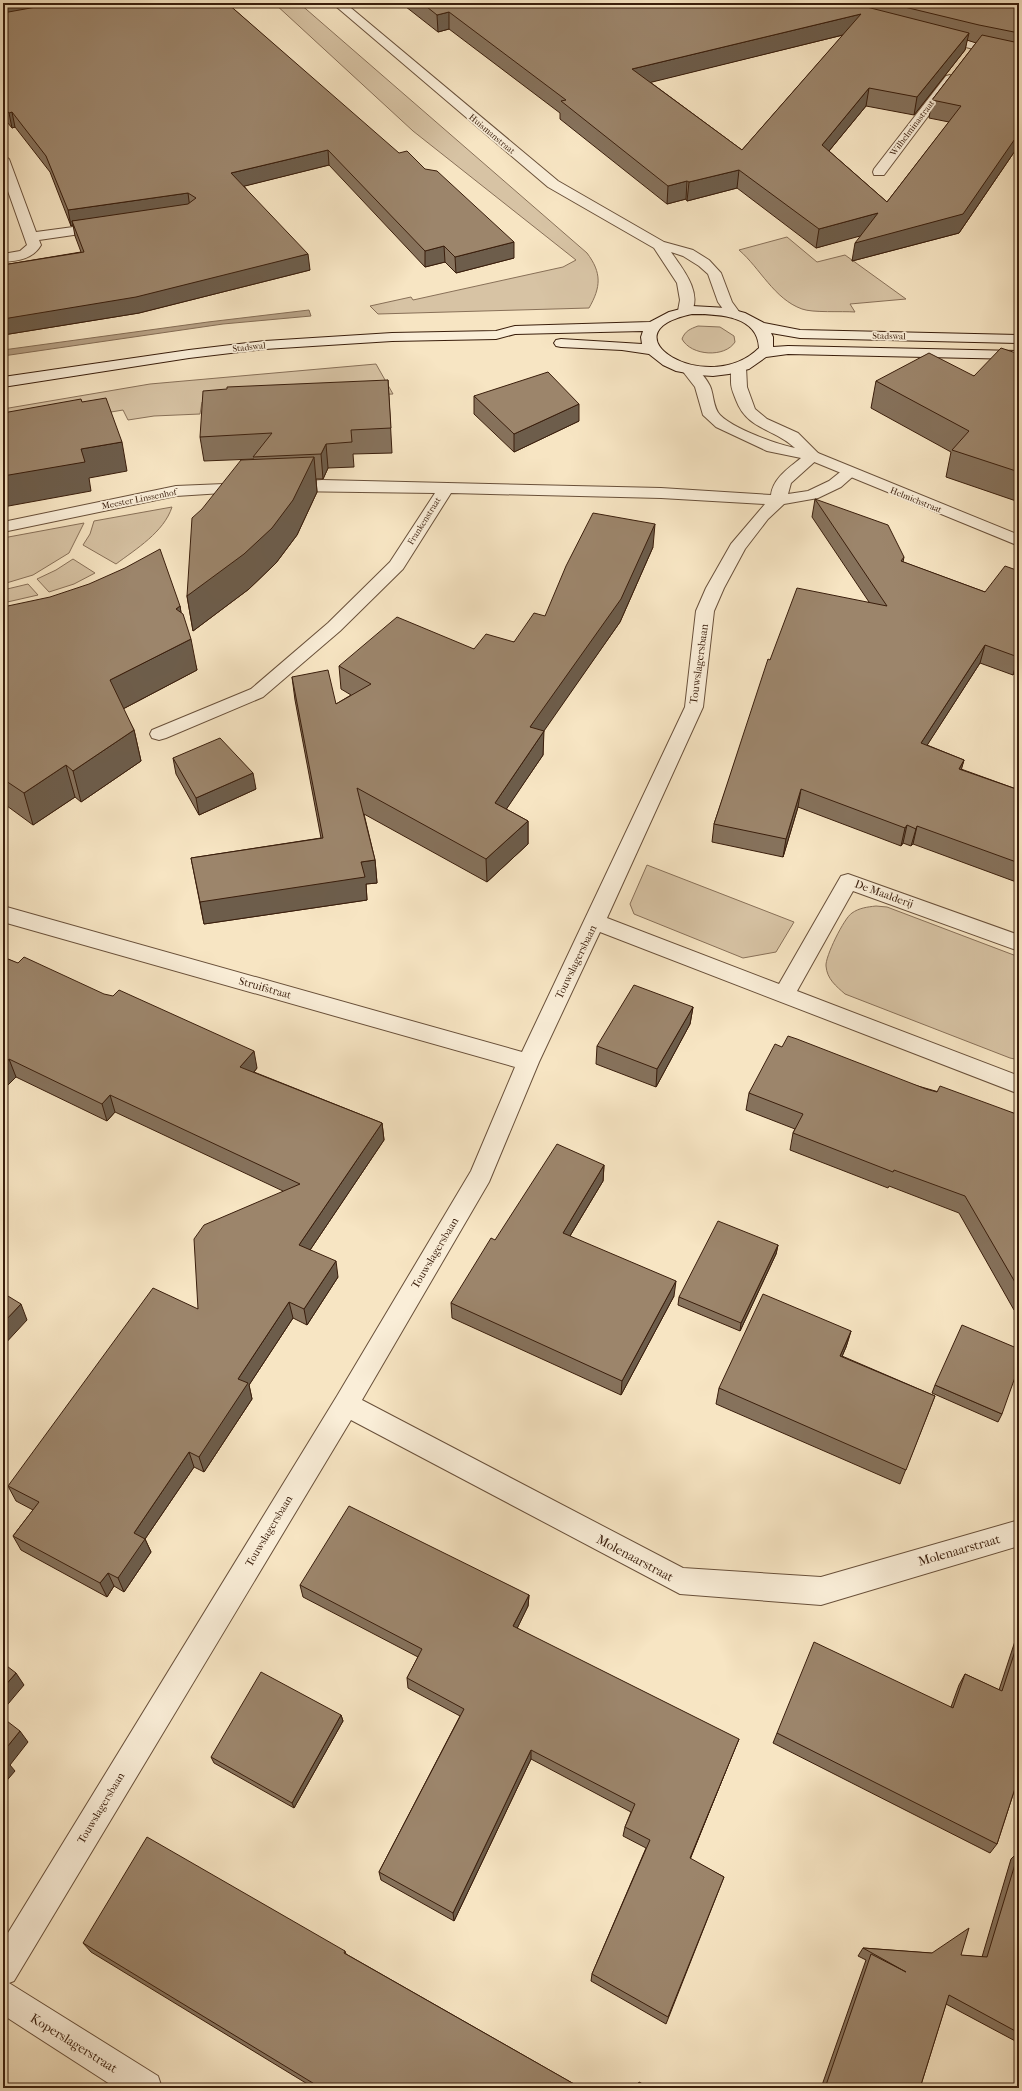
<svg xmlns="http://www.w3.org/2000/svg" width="1022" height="2091" font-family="'IM FELL French Canon',serif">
  <rect width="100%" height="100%" fill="#f7e5c3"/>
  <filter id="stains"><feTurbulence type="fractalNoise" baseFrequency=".005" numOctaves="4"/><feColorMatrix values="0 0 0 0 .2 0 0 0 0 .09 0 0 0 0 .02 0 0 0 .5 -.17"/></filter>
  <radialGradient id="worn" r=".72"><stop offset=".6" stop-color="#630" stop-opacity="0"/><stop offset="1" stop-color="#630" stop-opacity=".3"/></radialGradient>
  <g fill="#d7c3a4" stroke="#887058">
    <path d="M274 3H299L587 253C602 273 601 287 589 308L378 314 370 306 411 297 413 300 563 267 576 260 413 131Z"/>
    <path d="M787 237 817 262 845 255 906 299 850 304 855 312C841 311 813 313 802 309 774 299 760 268 739 250Z"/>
    <path d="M698 326 720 327 734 336 735 342C725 358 691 356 682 339 685 331 690 329 698 326Z"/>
    <polygon points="376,364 393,394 202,402 200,414 154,416 128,420 123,410 3,430 3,409 150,384"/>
    <path d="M172 507C164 532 136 549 116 564L83 545 90 534 94 521Z"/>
    <polygon points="84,523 69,553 33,575 3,584 3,538"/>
    <polygon points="73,559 95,573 74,584 49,592 37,579 56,570"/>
    <polygon points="28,584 38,595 3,603 3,590"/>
    <polygon points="647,865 794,922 776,952 743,958 634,914 630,904"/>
    <path d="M876 906 887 907 1019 957V1060L1010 1058 845 994C836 986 827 979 826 966 825 957 844 918 852 913 859 908 867 907 876 906Z"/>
  </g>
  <polygon fill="#b7a185" stroke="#856d55" points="309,310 311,316 223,324 3,356 3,350 208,322"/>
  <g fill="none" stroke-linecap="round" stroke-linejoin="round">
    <defs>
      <g id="minor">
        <polygon points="938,35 1019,51 1019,59 934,40 932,38 934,36"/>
        <polygon points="950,75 956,79 884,175 874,175 873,172 874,169 946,76"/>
        <path d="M3 155 9 159 36 232 103 223 110 227 108 230 39 240 41 245C33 259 18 261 3 262V254L20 251 27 245 3 177Z"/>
        <path d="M739 363 744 364 746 367 747 387 755 409 767 419 798 433 821 456 791 483 788 494 808 491 829 481 844 469H856L858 472 841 487 818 498 784 504 768 519 745 549 724 588 714 611 703 707 607 918 779 984 841 876 848 874 1019 935V951L853 891 797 991 1019 1076V1094L600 932 539 1062 489 1182 362 1400 683 1568 821 1577 1019 1520V1546L821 1605 680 1594 351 1420 14 1981 9 1983 158 2076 162 2088H116L3 2015V1941L337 1396 471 1171 515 1067 3 922V906L522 1052 685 707 696 611 706 588 731 544 765 504 661 498 451 493 403 569 340 631 263 697 166 738 159 740 152 738 150 734 152 730 251 689 328 623 390 562 435 493 286 491 280 489 278 486 280 483 322 480 661 488 771 495C773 478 789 468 801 458L767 451 716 427 703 415 695 387 681 369 683 366C694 363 705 376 710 386 714 395 713 408 720 415 734 429 776 444 795 448 774 428 747 430 736 400 734 394 731 389 731 382 731 376 730 369 734 364Z"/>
        <polygon points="248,483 254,485 256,488 254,491 176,496 3,532 3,522 176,486"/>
      </g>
      <g id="tertiary">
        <path d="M332 3H345L558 181 664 242 693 250 709 260 721 273 732 302 740 313 738 316H728L718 302 708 274 699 266 683 256 671 252C682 268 704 294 690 314H680L678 311 680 300 677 283 654 248 548 187Z"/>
        <polygon points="813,451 1019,535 1019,546 807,459 805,456 807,453"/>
      </g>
      <path id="secondary" d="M692 306 727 308 745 313 764 323 800 330 1019 335V343L800 338 771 333 773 337V347L788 346 1019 351V359L788 354 766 357 749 369 729 374 713 376 697 375 676 371 663 365 649 354 622 350 561 347 556 346 554 343 556 340 561 339 642 344 641 337 643 331 515 334 496 339 392 341 265 349 189 358 3 387V377L189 350 265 341 392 333 496 331 515 326 650 322 669 312ZM692 314C717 314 758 315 759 348 708 399 601 333 692 314Z"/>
    </defs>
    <use href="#minor" stroke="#69503a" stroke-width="2"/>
    <use href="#tertiary" stroke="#69503a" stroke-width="2"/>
    <use href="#secondary" stroke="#3a1e0c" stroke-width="2"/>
    <use href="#minor" fill="#faeed8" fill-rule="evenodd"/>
    <use href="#tertiary" fill="#faeed8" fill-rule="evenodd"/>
    <use href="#secondary" fill="#faeed8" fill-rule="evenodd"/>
  </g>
  <g fill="#86725c" stroke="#3a1e0c" fill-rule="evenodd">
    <polygon points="3,3 227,3 514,258 456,273 445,262 425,267 329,165 244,186 310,270 139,313 3,335 3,265 81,252 75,236 73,225 71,226 50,172 15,127 12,128 3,117"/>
    <path d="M401 3H1019V145L959 233 852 261 861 235 816 248 737 188 687 201 686 199 667 204 560 119V113L449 29 438 32ZM843 35 742 150 650 82ZM967 40 976 43 932 100 929 118 949 122 887 202 829 151 866 106 914 115 965 50Z"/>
    <polygon points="1019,354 1019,502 946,477 951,452 871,408 876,381 974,376"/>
    <polygon points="388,380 392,453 353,454 354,467 328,468 323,479 316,479 317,492 297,535 276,563 249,589 193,631 187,596 254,459 204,461 200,437"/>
    <polygon points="474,396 579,421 514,452 474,414"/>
    <polygon points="815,499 904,557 903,562 985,592 1019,571 1019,667 1013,675 980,663 927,745 964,760 961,769 1019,790 1019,883 913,844 911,846 903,843 901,846 798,807 783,857 712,842 714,824 770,660 869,602 812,517"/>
    <polygon points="653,547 620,622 543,731 543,755 506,809 528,821 528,844 487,882 364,814 375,860 377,883 366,884 367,900 204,924 191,858 321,838 295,700 292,677 336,704 351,695 341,689 339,666 474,649 514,642 545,616"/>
    <polygon points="180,606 181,613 197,670 123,709 134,730 141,761 81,802 75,797 33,825 3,803 3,607"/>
    <polygon points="173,758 256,789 199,815 176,774"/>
    <polygon points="3,957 257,1068 254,1072 382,1123 384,1140 310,1250 338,1277 307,1325 293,1318 249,1385 252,1399 204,1472 194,1467 145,1539 151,1552 124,1592 114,1586 107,1597 21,1550 13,1536 33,1510 16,1501 8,1486 198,1309 283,1191 115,1112 107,1121 16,1077 8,1085 3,1082"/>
    <polygon points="693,1007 690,1024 656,1087 596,1064 597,1046"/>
    <polygon points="782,1047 1019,1115 1019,1312 1014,1310 959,1213 889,1186 888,1188 790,1150 793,1133 795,1129 746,1110 749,1093"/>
    <polygon points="604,1165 603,1181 570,1236 674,1296 621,1395 452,1318 451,1303 495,1240"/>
    <polygon points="778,1245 776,1254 740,1331 678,1305 679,1297"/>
    <polygon points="851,1331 846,1347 842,1356 935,1396 900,1484 716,1404 719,1388"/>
    <polygon points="935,1385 1002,1414 998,1422 932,1393"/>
    <polygon points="300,1585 529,1595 528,1606 517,1628 735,1748 690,1859 724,1877 666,2024 591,1981 592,1974 646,1848 623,1836 625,1827 631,1812 531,1759 454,1921 381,1880 379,1872 460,1716 408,1688 407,1678 418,1657 303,1597"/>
    <polygon points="1019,1629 1019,1776 997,1844 990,1853 773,1743 777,1733 951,1707 959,1685 965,1674 999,1690"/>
    <polygon points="341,1715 343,1721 294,1808 214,1763 211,1757"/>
    <polygon points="1019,1851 1019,2043 946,2004 920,2088 821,2088 866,1960 858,1956 863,1948 982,1957 1011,1859"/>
    <polygon points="83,1943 345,1951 346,1954 581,2088 314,2088 91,1952"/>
  </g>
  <g fill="#6d5d4b" stroke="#3a1e0c">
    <polygon points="10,3 87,3 3,19 3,4"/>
    <polygon points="449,12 449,29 438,32 437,15"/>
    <polygon points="861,14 859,31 632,87 632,69"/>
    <polygon points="969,33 965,50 914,115 917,97"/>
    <polygon points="869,88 866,106 819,163 822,145"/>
    <polygon points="12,112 15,127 12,128 9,113"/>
    <polygon points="1019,133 1019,145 959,233 852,261 855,243"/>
    <polygon points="328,150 329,165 233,189 231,173"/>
    <polygon points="739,170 737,188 687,201 689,182"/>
    <polygon points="687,181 686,199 667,204 668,186"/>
    <polygon points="188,193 190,209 72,221 73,225 71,226 68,210"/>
    <polygon points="878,213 875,232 816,248 819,229"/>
    <polygon points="514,242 514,258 456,273 455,257"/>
    <polygon points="444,246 445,262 425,267 425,251"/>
    <polygon points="308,254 310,270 139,313 3,335 3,319"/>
    <polygon points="579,404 579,421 514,452 514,434"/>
    <polygon points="122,442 127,471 89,478 91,491 3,507 3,476 81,449"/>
    <polygon points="326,444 328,468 323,479 321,454"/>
    <polygon points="314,457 317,492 297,535 276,563 249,589 193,631 187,596"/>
    <polygon points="655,524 653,547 620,622 530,751 530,727"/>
    <polygon points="180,606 185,637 176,609"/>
    <polygon points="191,639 197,670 117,712 110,680"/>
    <polygon points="985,645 980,663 917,761 921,743"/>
    <polygon points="1019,656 1019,667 1013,675 1018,657"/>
    <polygon points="134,730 141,761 81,802 73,771"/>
    <polygon points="544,731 543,755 495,826 495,803"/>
    <polygon points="964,760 959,778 959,769"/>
    <polygon points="66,765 75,797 33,825 24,793"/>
    <polygon points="253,773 256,789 199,815 196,798"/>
    <polygon points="801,789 798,807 783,857 786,839"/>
    <polygon points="528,821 528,844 487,882 486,859"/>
    <polygon points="907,825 903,843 901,846 905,828"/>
    <polygon points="917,826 913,844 911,846 916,829"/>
    <polygon points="375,860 377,883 366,884 367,900 204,924 200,902 361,862"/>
    <polygon points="693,1007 690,1024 656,1087 657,1069"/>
    <polygon points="254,1051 257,1068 244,1084 240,1067"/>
    <polygon points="9,1059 16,1077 8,1085 3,1071 3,1066"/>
    <polygon points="110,1095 115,1112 107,1121 102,1104"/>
    <polygon points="382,1123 384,1140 302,1262 299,1245"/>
    <polygon points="604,1165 603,1181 562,1249 563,1233"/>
    <polygon points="778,1245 776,1254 740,1331 741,1323"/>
    <polygon points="336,1261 338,1277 307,1325 304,1309"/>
    <polygon points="676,1281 674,1296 621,1395 622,1381"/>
    <polygon points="289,1302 293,1318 249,1385 252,1399 204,1472 199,1457 238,1379"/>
    <polygon points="21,1304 27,1320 3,1346 3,1323"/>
    <polygon points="851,1331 846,1347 836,1371 840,1356"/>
    <polygon points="189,1452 194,1467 145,1539 151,1552 124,1592 118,1578 134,1533"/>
    <polygon points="108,1573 114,1586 107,1597 100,1583"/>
    <polygon points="529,1595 528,1606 513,1637 513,1626"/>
    <polygon points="16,1673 24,1685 3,1710 3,1688"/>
    <polygon points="341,1715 343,1721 294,1808 292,1803"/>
    <polygon points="20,1731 28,1742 10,1765 15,1771 3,1785 3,1752"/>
    <polygon points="739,1739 735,1748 687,1867 690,1858"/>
    <polygon points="531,1750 531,1759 454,1921 453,1913"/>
  </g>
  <g fill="#9c856b" stroke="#3a1e0c" fill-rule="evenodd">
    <polygon points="3,3 10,3 3,4"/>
    <polygon points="58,3 227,3 399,153 407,151 425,169 437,171 514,242 455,257 444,246 425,251 328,150 231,173 308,254 136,297 3,319 3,265 84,252 72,221 188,204 196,198 188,193 68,210 46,156 12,112 9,113 3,106 3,13"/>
    <path d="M422 3H851L969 33 917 97 869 88 822 145 887 202 961 106 932 100 982 35 1019 43V133L963 214 855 243 878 213 819 229 739 170 689 182 687 181 668 186 561 101 566 100 449 12 437 15ZM861 14 742 150 632 69Z"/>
    <polygon points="888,3 1019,3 1019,33 979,25"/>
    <polygon points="1001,348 1019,354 1019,472 952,450 969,431 876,381 929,353 974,376"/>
    <polygon points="548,372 579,404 514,434 474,396"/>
    <polygon points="388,380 391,428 351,430 352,442 326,444 321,454 253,457 272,433 200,437 203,391 227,389 227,387"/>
    <polygon points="106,398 122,442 81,449 85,462 3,476 3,413 81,399 82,402"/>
    <polygon points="314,457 293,500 272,528 244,554 187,596 192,518 202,509 241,460"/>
    <polygon points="815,499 888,525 904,557 901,561 985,592 1005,566 1019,571 1019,656 1018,657 985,645 921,743 964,760 959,769 1019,790 1019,863 917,826 916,829 907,825 905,828 801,789 786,839 714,824 768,659 770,660 797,588 887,606"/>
    <polygon points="593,513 655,524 621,599 530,727 544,731 495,803 528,821 486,859 357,788 375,860 361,862 365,877 200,902 191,858 323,838 292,677 328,670 336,704 371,684 339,666 397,617 474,649 486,634 514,642 534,613 545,616 566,566"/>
    <polygon points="160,549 180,606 176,609 183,614 191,639 110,680 134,730 73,771 66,765 24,793 3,779 3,607 50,597 89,584 125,568"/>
    <polygon points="220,738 253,773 196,798 173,758"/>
    <polygon points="3,957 18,963 24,957 104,994 113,996 119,990 254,1051 240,1067 382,1123 299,1245 336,1261 304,1309 289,1302 238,1379 248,1383 199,1457 189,1452 134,1533 145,1539 118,1578 108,1573 100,1583 13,1536 39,1502 8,1486 153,1288 198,1309 194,1239 204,1225 300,1184 110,1095 102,1104 9,1059 3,1066"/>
    <polygon points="634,985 693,1007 657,1069 597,1046"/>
    <polygon points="788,1036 797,1039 926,1089 937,1092 940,1086 1019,1115 1019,1289 965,1196 894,1170 893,1172 793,1133 803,1114 749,1093 775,1044 782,1047"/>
    <polygon points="557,1144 604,1165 563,1233 676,1281 622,1381 451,1303 491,1238 495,1240"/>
    <polygon points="718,1221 778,1245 741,1323 679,1297"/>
    <polygon points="3,1293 21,1304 3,1323"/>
    <polygon points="763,1294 851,1331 840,1356 935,1396 906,1470 719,1388"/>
    <polygon points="962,1325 1019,1349 1019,1366 1002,1414 935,1385"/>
    <polygon points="349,1506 529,1595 513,1626 739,1739 690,1858 724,1877 668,2017 592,1974 650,1840 625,1827 635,1804 531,1750 453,1913 379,1872 464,1709 407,1678 422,1649 300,1585"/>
    <polygon points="1019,1639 1019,1776 997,1844 777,1733 814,1642 953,1708 965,1674 1002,1691"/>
    <polygon points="3,1663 16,1673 3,1688"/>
    <polygon points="261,1672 341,1715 292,1803 211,1757"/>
    <polygon points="3,1718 20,1731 3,1752"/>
    <polygon points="3,1758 6,1760 3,1764"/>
    <polygon points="147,1837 345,1951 344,1953 581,2088 321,2088 83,1943"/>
    <polygon points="1019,1851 1019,2033 949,1995 920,2088 825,2088 871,1954 906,1972 863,1948 932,1953 969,1928 961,1955 987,1957"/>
    <polygon points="639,2082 650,2088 636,2088"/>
  </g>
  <g text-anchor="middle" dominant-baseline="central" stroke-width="3.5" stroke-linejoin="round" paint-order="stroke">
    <g font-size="9" fill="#3a1e0c" stroke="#faeed8">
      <text transform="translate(912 128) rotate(-53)">Wilhelminastraat</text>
      <text transform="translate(492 134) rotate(40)">Huismanstraat</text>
      <text transform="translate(889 336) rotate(1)">Stadswal</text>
      <text transform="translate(249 347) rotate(-6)">Stadswal</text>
      <text transform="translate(139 499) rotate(-11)">Meester Linssenhof</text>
      <text transform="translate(916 500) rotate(22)">Helmichstraat</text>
      <text transform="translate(424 521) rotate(-58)">Frankenstraat</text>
    </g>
    <g font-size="11" fill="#3a1e0c" stroke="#faeed8">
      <text transform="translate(699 664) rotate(-82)">Touwslagersbaan</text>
      <text transform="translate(884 894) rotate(20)">De Maalderij</text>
      <text transform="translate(576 962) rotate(-64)">Touwslagersbaan</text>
      <text transform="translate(265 988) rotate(16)">Struifstraat</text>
      <text transform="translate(435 1253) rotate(-59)">Touwslagersbaan</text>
      <text transform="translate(269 1531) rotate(-59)">Touwslagersbaan</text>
      <text transform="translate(101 1808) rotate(-59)">Touwslagersbaan</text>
    </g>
    <g font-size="13" fill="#3a1e0c" stroke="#faeed8">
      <text transform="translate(959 1550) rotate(-16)">Molenaarstraat</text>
      <text transform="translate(635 1558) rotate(28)">Molenaarstraat</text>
      <text transform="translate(74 2043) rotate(32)">Koperslagerstraat</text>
    </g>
  </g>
  <rect width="1022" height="2091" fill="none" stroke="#f7e5c3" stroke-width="16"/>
  <rect x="4" y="4" width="1014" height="2083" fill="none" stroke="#3a1e0c" stroke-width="2"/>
  <rect x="8" y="8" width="1006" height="2075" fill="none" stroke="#3a1e0c"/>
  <rect width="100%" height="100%" filter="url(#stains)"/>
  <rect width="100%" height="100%" fill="url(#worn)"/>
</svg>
